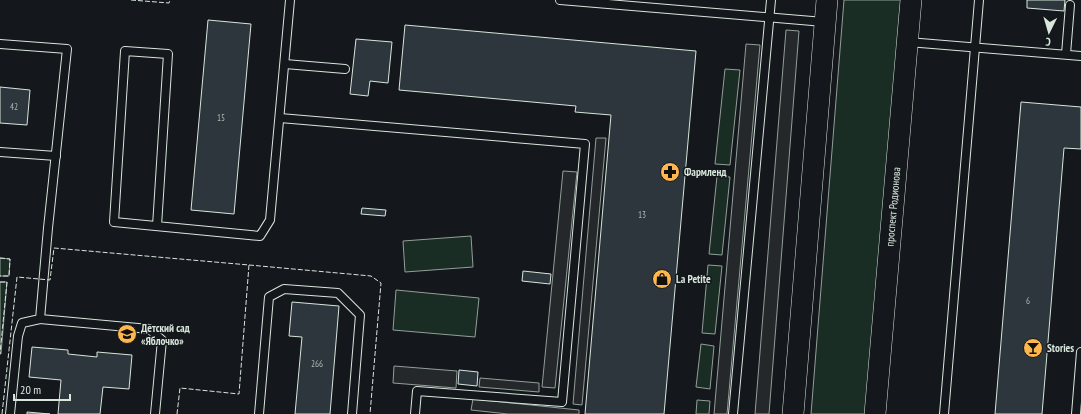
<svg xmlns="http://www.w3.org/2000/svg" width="1081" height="414" font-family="'PT Sans Narrow',sans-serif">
  <rect width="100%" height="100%" fill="#14181c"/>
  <g fill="#1a2d24" stroke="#939e99">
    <polygon points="844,0 901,0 866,414 811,414"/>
    <polygon points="725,69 740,70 730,165 715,164"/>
    <polygon points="717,176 730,177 722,255 709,254"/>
    <polygon points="471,236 473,267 405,272 403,241"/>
    <polygon points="0,258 10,259 9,276 0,276"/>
    <polygon points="708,265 722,266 715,334 702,333"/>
    <polygon points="0,282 7,282 1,354 0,354"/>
    <polygon points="396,290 479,298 475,337 393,330"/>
    <polygon points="701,344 714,346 710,389 696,387"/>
    <polygon points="697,400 710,401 709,414 696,414"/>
  </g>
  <g fill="#24282b" stroke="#939e99">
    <polygon points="786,30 799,31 769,414 755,414"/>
    <polygon points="746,44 760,45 727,414 714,414"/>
    <polygon points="596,138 606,138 582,405 573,404"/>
    <polygon points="563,171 577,172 555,388 542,387"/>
    <polygon points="394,366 457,371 456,388 393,383"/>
    <polygon points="480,378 539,383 539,392 479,387"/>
    <polygon points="473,399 579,410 579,414 508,414 471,410"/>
  </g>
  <g fill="#2c363c" stroke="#d8e6dc">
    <polygon points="1027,0 1065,0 1064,11 1027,8"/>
    <polygon points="208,20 251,24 234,214 191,210"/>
    <polygon points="405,25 696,51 664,414 585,414 611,115 575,112 576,106 399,90"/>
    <polygon points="356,39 392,42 388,83 370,81 368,96 350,94"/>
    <polygon points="0,87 30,90 27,125 0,123"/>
    <polygon points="1021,102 1081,107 1081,149 1064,148 1042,414 995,414"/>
    <polygon points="362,208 386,210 385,216 361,214"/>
    <polygon points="523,271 551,274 550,284 522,281"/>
    <polygon points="292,302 339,306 330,414 295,414 302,337 289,336"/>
    <polygon points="32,347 68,350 68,354 97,357 97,352 132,355 129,389 103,387 100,414 58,414 61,380 29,377"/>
    <polygon points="459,370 478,372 477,386 458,384"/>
    <polygon points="27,412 50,414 27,414"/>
  </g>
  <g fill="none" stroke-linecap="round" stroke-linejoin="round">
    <defs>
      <g id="service">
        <polyline points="560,0 824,22"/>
        <polyline points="908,42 1081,56"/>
        <polyline points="0,44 67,49 48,228 40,319 22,323 18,336 10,414"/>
        <polyline points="1066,54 1070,5"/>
        <polyline points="285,64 345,69"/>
        <polyline points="280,118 585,144 562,402 417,391 415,414"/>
        <polyline points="0,152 56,156"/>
        <polyline points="157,226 168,54 125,51 114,222 260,236 270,220 290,0"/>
        <polyline points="40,319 149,329 162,340 155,414"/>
        <polyline points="259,414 269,297 284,289 338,293 360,315 352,414"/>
        <polyline points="733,414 771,0"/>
        <polyline points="944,414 979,0"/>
        <polyline points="1076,414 1081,352"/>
      </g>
      <g id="tertiary">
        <polyline points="793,414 827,0"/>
        <path id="s1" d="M875 414 911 0"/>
      </g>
    </defs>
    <use href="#service" stroke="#d8e6dc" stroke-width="10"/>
    <use href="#tertiary" stroke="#d8e6dc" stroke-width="22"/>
    <use href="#service" stroke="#14181c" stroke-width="8"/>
    <use href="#tertiary" stroke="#14181c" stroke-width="21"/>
    <g stroke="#d8e6dc" stroke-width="1" stroke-dasharray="5 2" stroke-linecap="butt">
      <polyline points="131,0 169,3 170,0"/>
      <polyline points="0,258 10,259 9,276 0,276"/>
      <polyline points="249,265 371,276 381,283 370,414"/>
      <polyline points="0,282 7,282 0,354"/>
      <polyline points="2,414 17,277 50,280 54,248 249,265 239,394 180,388 177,414"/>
    </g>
  </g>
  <defs>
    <symbol id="pharmacy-disc" viewBox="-11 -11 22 22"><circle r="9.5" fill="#ffb74d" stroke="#14181c"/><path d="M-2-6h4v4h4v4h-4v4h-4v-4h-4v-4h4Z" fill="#111"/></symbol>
    <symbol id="shop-disc" viewBox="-11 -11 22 22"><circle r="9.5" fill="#ffb74d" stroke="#14181c"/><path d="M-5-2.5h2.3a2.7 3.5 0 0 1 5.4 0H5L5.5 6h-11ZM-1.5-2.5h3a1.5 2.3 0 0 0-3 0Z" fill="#111"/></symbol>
    <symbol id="school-disc" viewBox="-11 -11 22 22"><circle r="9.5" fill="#ffb74d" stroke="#14181c"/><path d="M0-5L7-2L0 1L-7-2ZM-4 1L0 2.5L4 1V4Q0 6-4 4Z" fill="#111"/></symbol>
    <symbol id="bar-disc" viewBox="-11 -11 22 22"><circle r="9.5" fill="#ffb74d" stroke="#14181c"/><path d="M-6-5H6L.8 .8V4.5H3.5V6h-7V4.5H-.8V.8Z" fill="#111"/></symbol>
  </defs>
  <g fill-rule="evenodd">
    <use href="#pharmacy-disc" x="659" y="161" width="22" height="22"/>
    <use href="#shop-disc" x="651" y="268" width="22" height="22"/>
    <use href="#school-disc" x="116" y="323" width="22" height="22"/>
    <use href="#bar-disc" x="1022" y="337" width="22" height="22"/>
  </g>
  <g text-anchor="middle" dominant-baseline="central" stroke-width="3" stroke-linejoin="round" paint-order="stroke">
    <g font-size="9" fill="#adbab4">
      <text x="14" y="106">42</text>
      <text x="221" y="117">15</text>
      <text x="642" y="214">13</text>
      <text x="1028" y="300">6</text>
      <text x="317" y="363">266</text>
    </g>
    <g font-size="11" font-weight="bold" fill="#d8e6dc" stroke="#14181c" text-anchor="start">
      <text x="684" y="172">Фармленд</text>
      <text x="676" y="279">La Petite</text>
      <text x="141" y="328">Детский сад<tspan x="141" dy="13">«Яблочко»</tspan></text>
      <text x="1047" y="348">Stories</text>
    </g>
    <g font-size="11" fill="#d8e6dc" stroke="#14181c">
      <text stroke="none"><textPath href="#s1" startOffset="208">проспект Родионова</textPath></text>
    </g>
  </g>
  <g transform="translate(1049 32) rotate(185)" stroke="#14181c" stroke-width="3" paint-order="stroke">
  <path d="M0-3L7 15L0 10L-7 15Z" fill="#d8e6dc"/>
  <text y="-6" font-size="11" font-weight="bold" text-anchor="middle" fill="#d8e6dc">С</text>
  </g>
  <path d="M14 394v6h56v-6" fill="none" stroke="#d8e6dc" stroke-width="2"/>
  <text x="20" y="394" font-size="12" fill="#d8e6dc" stroke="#14181c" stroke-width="3" paint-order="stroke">20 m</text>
</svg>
